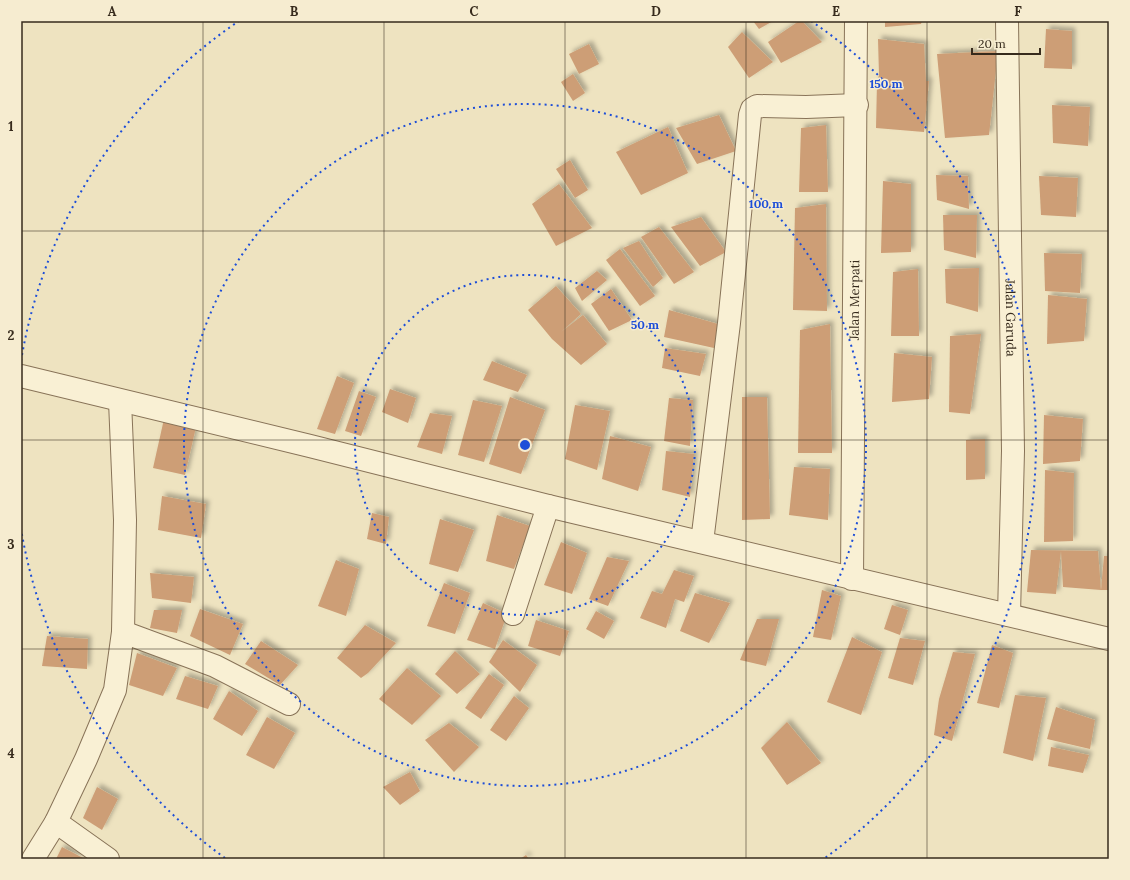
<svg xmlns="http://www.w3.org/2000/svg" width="1130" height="880" font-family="Lora,serif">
  <defs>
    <filter id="shadow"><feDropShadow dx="3.5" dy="-3.5" stdDeviation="2" flood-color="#0004"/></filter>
  </defs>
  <rect width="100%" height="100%" fill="#eee3c0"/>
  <g fill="#cd9e76" filter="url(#shadow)">
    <polygon points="753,21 773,21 759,29"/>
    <polygon points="799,21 802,21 822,42 781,63 768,42"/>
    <polygon points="885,21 922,21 921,24 885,27"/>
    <polygon points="1046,29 1072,31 1072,69 1044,68"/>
    <polygon points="742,32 773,62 749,78 728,47"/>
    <polygon points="878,39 924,44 926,81 929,81 924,132 876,128 877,82 879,75"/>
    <polygon points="589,44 599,64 579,74 569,54"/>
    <polygon points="998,51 989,135 945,138 937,54"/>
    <polygon points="573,74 585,93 573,101 561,82"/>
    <polygon points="1052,105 1090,107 1088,146 1053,143"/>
    <polygon points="719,115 736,151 697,164 676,128"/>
    <polygon points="826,125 828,192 799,192 801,128"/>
    <polygon points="668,127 688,173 641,195 616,152"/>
    <polygon points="570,160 588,190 575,198 556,169"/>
    <polygon points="936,175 968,176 969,209 937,200"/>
    <polygon points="1039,176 1078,178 1076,217 1041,215"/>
    <polygon points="883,181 911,184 911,252 881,253"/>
    <polygon points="559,184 592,228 556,246 532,204"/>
    <polygon points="826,204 827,311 793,310 795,208"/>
    <polygon points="943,215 977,215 976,258 944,250"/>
    <polygon points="701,217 726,252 700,266 671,227"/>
    <polygon points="659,227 694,272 674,284 641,237"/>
    <polygon points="639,241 663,278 653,287 623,248"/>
    <polygon points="620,249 655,296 640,306 606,260"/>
    <polygon points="1044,253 1082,254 1080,293 1045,291"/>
    <polygon points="979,268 978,312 946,303 945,269"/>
    <polygon points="918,269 919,336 891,336 893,272"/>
    <polygon points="597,271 607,280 582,301 575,288"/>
    <polygon points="556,286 581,314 561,332 583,315 607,344 581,365 552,339 528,310"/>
    <polygon points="611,289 632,320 609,331 591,304"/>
    <polygon points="1048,295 1087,299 1084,341 1047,344"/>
    <polygon points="669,310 718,324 714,348 664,337"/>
    <polygon points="830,324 832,453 798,453 800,330"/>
    <polygon points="981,334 970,414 949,412 950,336"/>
    <polygon points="665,348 706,354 700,376 662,368"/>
    <polygon points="894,353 932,357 929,399 892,402"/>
    <polygon points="492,361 527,375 518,392 483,380"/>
    <polygon points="337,376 354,383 335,434 317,429"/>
    <polygon points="390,389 416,398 408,423 382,412"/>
    <polygon points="359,391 376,397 361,436 345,431"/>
    <polygon points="510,397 545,410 521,474 489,464"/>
    <polygon points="742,397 767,397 770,519 742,520"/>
    <polygon points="669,398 693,400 690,446 664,441"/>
    <polygon points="473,400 502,406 484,462 458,455"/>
    <polygon points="575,405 610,411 597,470 565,459"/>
    <polygon points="430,413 452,416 442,454 417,447"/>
    <polygon points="1044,415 1083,419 1080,461 1043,464"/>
    <polygon points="164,419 196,427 185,475 153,468"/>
    <polygon points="610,436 651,447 638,491 602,479"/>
    <polygon points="985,439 985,479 966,480 966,440"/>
    <polygon points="666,451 694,454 690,497 662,490"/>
    <polygon points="794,467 830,469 828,520 789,515"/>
    <polygon points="1045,470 1074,473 1073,541 1044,542"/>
    <polygon points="162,496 206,504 201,538 158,530"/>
    <polygon points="372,513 389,517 386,544 367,539"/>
    <polygon points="497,515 530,526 514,569 486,561"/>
    <polygon points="440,519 474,530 458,572 429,564"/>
    <polygon points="561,542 587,553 572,594 544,585"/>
    <polygon points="1031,550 1098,551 1101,590 1063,587 1061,551 1056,594 1027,592"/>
    <polygon points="1104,556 1109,556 1109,590 1101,590"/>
    <polygon points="607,557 629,561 608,606 589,599"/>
    <polygon points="336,560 359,569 346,616 318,606"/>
    <polygon points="674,570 694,576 684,602 675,599 666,628 640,618 652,591 662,594"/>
    <polygon points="150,573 194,577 191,603 152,598"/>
    <polygon points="444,583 470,593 455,634 427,626"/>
    <polygon points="822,590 841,596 831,640 813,637"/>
    <polygon points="695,593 730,603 709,643 680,631"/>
    <polygon points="483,603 507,614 495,649 467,640"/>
    <polygon points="892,605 908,610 900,635 884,629"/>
    <polygon points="200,609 243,624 230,655 190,636"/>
    <polygon points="154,610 182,610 177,633 150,628"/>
    <polygon points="596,611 614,621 604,639 586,629"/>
    <polygon points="757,619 779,619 766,666 740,660"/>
    <polygon points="536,620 569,631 560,656 528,646"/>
    <polygon points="365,625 396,643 368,673 361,678 337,658"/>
    <polygon points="47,636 88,639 87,669 42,666"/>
    <polygon points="852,637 882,652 861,715 827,702"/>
    <polygon points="900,638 925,641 913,685 888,678"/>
    <polygon points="503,640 537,665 520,692 489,662"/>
    <polygon points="261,641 298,665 280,685 245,664"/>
    <polygon points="992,645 1013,653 999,708 977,703"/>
    <polygon points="455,651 480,674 457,694 435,674"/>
    <polygon points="953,652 975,654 952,741 934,735 939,699"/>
    <polygon points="137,653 177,668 163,696 129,685"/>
    <polygon points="407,668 441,696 412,725 379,699"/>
    <polygon points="489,674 504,685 481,719 465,708"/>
    <polygon points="185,676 218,686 208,709 176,699"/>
    <polygon points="229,691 258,711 242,736 213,719"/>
    <polygon points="1015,695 1046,698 1033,761 1003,753"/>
    <polygon points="514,696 529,708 506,741 490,730"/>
    <polygon points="1056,707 1095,720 1090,749 1047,739"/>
    <polygon points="267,717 295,733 274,769 246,755"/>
    <polygon points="787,722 821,763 787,785 761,748"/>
    <polygon points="449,723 479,747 454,772 425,740"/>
    <polygon points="1051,747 1089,755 1083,773 1048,766"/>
    <polygon points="410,772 420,791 400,805 383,787"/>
    <polygon points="97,787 118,799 102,830 83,818"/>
    <polygon points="62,847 85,859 56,859"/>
    <polygon points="526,855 529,859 520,859"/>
  </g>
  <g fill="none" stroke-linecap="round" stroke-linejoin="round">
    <defs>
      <g id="minor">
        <path id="s1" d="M1007 21 1013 451 1009 615"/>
        <polyline points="21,376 310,446 548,506 1109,639"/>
        <polyline points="702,542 729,323 750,115 752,109 757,106 806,107 857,105"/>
        <path id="s2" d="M852 579 856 21"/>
        <polyline points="513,614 548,506"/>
        <polyline points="123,632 215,666 289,704"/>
        <polyline points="56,822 108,859"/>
        <polyline points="33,859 56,822 86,759 115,690 123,632 125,520 120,401"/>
      </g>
    </defs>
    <use href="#minor" stroke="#887358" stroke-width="24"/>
    <use href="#minor" stroke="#f9f0d4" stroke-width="22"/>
  </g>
  <path fill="none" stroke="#372b1d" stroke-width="1" stroke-opacity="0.55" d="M203 21V859M384 21V859M565 21V859M746 21V859M927 21V859M21 231H1109M21 440H1109M21 649H1109"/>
  <g fill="none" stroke="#1d4ed8" stroke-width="2" stroke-dasharray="2 4">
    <circle cx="525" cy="445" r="170"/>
    <circle cx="525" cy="445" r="341"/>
    <path d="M225 858A511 511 0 0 1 21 529M21 361A511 511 0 0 1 239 21M811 21A511 511 0 0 1 825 858"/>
  </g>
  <g text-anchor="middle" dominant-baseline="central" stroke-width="3" stroke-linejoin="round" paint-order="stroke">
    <g font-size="13" fill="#372b1d" stroke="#f6ecd0">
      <text stroke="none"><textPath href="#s2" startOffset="279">Jalan Merpati</textPath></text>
      <text stroke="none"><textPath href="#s1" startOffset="297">Jalan Garuda</textPath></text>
    </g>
  </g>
  <circle cx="525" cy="445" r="6" fill="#1d4ed8" stroke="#f6ecd0" stroke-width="2"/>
  <g font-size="12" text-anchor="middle" font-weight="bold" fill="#1d4ed8" stroke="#f6ecd0" stroke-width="3" stroke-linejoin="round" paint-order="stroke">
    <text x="886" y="88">150 m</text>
    <text x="766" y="208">100 m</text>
    <text x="645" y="329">50 m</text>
  </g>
  <rect width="1130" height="880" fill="none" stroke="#f6ecd0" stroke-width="44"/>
  <path d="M972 48v6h68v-6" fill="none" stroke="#372b1d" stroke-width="2"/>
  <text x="978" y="48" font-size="12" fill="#372b1d" stroke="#f6ecd0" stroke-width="3" paint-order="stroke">20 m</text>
  <rect x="22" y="22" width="1086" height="836" fill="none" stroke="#372b1d" stroke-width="1.5"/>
  <g font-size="13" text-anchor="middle" font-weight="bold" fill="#372b1d">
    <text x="112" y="16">A</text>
    <text x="294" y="16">B</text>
    <text x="474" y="16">C</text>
    <text x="656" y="16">D</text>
    <text x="836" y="16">E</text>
    <text x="1018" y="16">F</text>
    <text x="11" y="131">1</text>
    <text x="11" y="340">2</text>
    <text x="11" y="549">3</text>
    <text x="11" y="758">4</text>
  </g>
</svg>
